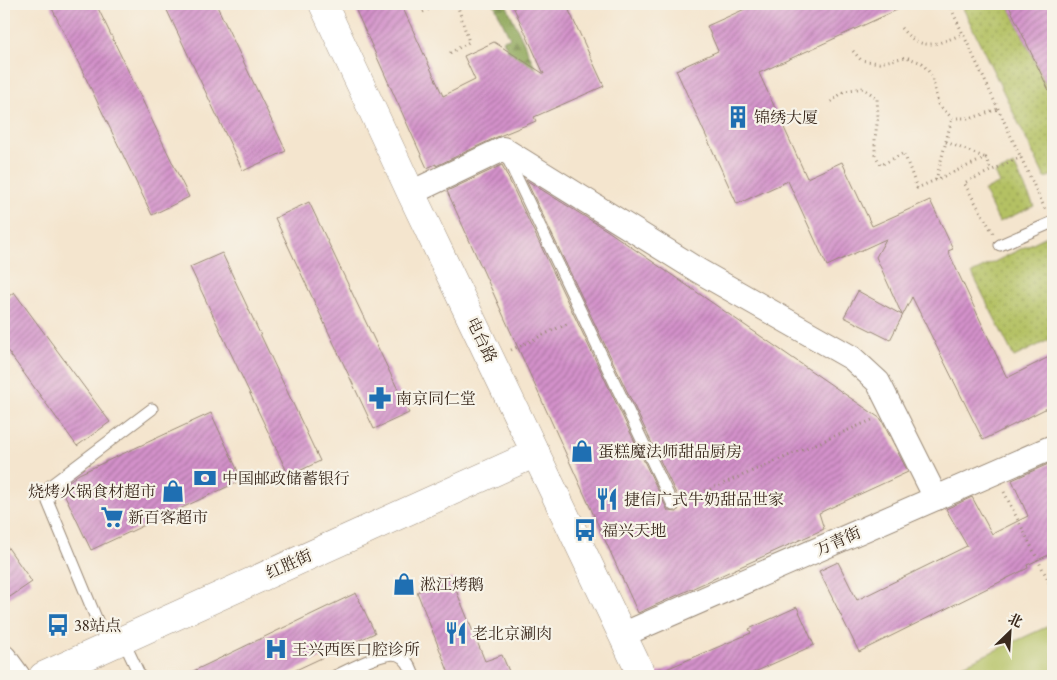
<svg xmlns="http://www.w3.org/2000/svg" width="1057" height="680" font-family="'EB Garamond','Noto Serif SC',serif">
  <defs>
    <pattern id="forest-firs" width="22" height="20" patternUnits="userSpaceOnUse" patternTransform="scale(1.25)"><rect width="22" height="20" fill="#8fa75a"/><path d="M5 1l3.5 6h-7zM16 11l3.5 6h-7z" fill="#76884a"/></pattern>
    <pattern id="park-dots" width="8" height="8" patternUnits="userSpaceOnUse" patternTransform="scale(1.25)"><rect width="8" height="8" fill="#b4c164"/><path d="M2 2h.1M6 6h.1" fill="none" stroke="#949d52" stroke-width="1.8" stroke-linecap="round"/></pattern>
    <pattern id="building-hatch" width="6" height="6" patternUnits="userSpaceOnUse" patternTransform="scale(1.25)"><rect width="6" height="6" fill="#d391ca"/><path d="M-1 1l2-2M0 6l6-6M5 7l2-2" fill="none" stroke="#ac77a3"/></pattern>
  </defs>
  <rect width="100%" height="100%" fill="#f7f3e8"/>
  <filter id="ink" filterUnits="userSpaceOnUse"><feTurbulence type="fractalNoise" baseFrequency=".02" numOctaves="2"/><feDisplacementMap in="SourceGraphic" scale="10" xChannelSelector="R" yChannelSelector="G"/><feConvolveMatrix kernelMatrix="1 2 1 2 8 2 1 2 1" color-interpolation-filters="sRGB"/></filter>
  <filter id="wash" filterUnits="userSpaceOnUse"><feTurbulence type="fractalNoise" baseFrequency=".0096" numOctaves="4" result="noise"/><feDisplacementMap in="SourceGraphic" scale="20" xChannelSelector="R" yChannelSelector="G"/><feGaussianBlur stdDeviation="1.12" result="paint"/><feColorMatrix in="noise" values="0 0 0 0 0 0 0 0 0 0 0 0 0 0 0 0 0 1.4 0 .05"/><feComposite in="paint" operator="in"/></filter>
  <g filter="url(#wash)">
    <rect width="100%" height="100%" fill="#f4e5ce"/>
    <polygon fill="#b4c164" stroke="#787641" points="1053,624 1053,676 939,676"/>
    <polygon fill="url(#forest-firs)" stroke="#65683c" points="494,4 506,4 537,71 521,78 503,40 510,38"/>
    <g fill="url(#park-dots)" stroke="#787641">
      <polygon points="961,4 1008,4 1053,99 1053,175 1045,178"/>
      <polygon points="1014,165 1034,206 999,222 984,191 1000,183 995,173"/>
      <polygon points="1053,233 1053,338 1014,357 972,273"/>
    </g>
    <g id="blocks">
      <g fill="url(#building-hatch)">
        <polygon points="50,4 96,4 189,197 152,215"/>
        <polygon points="164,4 216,4 286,151 243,171"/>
        <polygon points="353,4 401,4 443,96 475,80 464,56 494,42 544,74 512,4 566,4 604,86 534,117 536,121 497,137 436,166 436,164 427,168"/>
        <polygon points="756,4 910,4 759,73 807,178 842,162 872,226 930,200 953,249 948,251 1007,378 1053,355 1053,405 983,440 912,297 890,340 844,317 858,291 902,315 876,257 886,239 827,266 788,181 737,204 676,70 718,51 707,26"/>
        <polygon points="1008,4 1053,4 1053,99"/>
        <polygon points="502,165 668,511 677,512 680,506 680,502 526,180 608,231 881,419 908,472 819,513 824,529 638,613 447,191"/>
        <polygon points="309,202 409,413 374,429 275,218"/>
        <polygon points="222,253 320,461 289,476 190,267"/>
        <polygon points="14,292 110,422 77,446 4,346 4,300"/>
        <polygon points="211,413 242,480 91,550 61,487 79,474"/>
        <polygon points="1053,462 1053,553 1027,565 1028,568 859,652 819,571 838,562 857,600 967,546 946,509 972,497 992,534 1028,516 1012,480"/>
        <polygon points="4,542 32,582 4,601"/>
        <polygon points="451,578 485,661 502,655 511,676 450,676 417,592"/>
        <polygon points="356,593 375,633 283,676 183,676"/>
        <polygon points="797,607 814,645 746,676 657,676 657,673 751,633 749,629"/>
      </g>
    </g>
  </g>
  <g filter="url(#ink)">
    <use href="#blocks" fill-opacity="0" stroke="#988876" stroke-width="1"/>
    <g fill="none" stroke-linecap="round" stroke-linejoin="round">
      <defs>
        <g id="service">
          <polyline points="506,155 673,505"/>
          <polyline points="1000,245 1053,222"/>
          <polyline points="123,640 140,676"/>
          <polyline points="108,647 48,502 50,486 152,409"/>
          <path d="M335 676C349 670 384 650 398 655 407 658 411 668 414 676"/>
        </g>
        <g id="minor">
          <polyline points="411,193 503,149 699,271 852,358 878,382 936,498"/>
          <polyline points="622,635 1053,447"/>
          <polyline points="4,657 18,676"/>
        </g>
        <g id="tertiary">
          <polyline points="323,4 411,193 642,676"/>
          <polyline points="43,676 536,453"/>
        </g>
      </defs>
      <use href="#service" stroke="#988876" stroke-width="13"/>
      <use href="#minor" stroke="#988876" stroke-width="26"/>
      <use href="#tertiary" stroke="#988876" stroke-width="29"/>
      <g stroke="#988876" stroke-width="3" stroke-dasharray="1 4" stroke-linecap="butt">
        <polyline points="949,4 1045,209"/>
        <polyline points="423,12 440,4"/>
        <path d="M901 28C922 53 937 44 963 34"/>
        <polyline points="853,51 861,60 879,63 906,57 922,63 932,76 938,104 952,118 972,118 998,109"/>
        <polyline points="450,53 469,42 457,4"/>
        <polyline points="831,102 844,91 863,88 877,98 878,117 875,138 875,155 881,165 904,153 917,188 986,158 991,171"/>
        <polyline points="946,142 986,158"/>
        <polyline points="936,180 952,118"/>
        <polyline points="993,233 964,183 1021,157"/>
        <polyline points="511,350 569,323"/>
        <polyline points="1004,492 1053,590"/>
        <polyline points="687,499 872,420"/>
      </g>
      <use href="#service" stroke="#fff" stroke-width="11"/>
      <use href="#minor" stroke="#fff" stroke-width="24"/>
      <use href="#tertiary" stroke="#fff" stroke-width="28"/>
    </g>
  </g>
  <defs>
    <symbol id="building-bare" viewBox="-9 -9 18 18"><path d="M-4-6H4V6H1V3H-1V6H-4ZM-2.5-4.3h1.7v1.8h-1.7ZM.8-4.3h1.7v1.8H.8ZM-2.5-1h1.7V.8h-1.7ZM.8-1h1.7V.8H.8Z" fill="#1f6fb2" stroke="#f7f3e8" stroke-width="2.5" paint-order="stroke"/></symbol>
    <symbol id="pharmacy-bare" viewBox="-9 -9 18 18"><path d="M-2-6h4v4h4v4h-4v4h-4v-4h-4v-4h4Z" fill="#1f6fb2" stroke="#f7f3e8" stroke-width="2.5" paint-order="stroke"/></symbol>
    <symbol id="shop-bare" viewBox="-9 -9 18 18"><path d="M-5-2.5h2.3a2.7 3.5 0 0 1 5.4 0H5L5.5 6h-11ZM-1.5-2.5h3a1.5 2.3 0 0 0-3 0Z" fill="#1f6fb2" stroke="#f7f3e8" stroke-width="2.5" paint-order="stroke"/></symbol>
    <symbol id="bank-bare" viewBox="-9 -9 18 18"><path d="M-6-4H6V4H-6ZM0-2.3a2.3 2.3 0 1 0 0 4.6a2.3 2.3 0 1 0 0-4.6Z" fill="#1f6fb2" stroke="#f7f3e8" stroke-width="2.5" paint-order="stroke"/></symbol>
    <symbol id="restaurant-bare" viewBox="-9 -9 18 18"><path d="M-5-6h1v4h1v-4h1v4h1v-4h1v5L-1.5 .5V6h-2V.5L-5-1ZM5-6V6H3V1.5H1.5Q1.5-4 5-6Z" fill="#1f6fb2" stroke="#f7f3e8" stroke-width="2.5" paint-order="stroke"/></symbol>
    <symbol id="supermarket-bare" viewBox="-9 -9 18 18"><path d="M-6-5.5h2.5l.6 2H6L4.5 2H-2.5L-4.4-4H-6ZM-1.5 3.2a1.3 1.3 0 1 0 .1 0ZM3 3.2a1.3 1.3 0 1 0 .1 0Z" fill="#1f6fb2" stroke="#f7f3e8" stroke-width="2.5" paint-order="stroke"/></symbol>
    <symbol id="bus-bare" viewBox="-9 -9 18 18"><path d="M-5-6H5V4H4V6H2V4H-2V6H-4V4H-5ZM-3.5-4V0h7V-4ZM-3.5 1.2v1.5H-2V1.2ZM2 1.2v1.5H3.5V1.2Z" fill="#1f6fb2" stroke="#f7f3e8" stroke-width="2.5" paint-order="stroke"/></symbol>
    <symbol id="hospital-bare" viewBox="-9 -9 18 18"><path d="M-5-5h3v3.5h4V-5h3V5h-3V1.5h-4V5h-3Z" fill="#1f6fb2" stroke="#f7f3e8" stroke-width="2.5" paint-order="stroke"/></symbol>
  </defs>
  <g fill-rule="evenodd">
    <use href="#building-bare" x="722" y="101" width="32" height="32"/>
    <use href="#pharmacy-bare" x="364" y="382" width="32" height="32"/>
    <use href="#shop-bare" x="566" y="435" width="32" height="32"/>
    <use href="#bank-bare" x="189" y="462" width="32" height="32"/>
    <use href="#shop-bare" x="157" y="475" width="32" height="32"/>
    <use href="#restaurant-bare" x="591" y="483" width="32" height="32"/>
    <use href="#supermarket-bare" x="96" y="501" width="32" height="32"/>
    <use href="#bus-bare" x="569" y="514" width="32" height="32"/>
    <use href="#shop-bare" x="388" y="568" width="32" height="32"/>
    <use href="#bus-bare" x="42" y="609" width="32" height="32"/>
    <use href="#restaurant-bare" x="440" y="617" width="32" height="32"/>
    <use href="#hospital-bare" x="260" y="633" width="32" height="32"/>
  </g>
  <g text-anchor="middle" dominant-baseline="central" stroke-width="4.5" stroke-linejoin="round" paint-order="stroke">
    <g font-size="16" fill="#3b2a1e" stroke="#f7f3e8" text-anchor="start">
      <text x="754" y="117">锦绣大厦</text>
      <text x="396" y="398">南京同仁堂</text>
      <text x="598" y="451">蛋糕魔法师甜品厨房</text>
      <text x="222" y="478">中国邮政储蓄银行</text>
      <text x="156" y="491" text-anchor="end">烧烤火锅食材超市</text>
      <text x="624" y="499">捷信广式牛奶甜品世家</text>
      <text x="128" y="517">新百客超市</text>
      <text x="602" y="530">福兴天地</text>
      <text x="420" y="584">淞江烤鹅</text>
      <text x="74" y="625">38站点</text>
      <text x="472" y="633">老北京涮肉</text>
      <text x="292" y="649">王兴西医口腔诊所</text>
    </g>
    <g font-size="16" fill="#3b2a1e" stroke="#f7f3e8">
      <text transform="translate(482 340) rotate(64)">电台路</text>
      <text transform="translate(838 541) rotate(-24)">万青街</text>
      <text transform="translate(289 564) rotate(-24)">红胜街</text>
    </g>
  </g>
  <rect width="1057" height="680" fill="none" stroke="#f7f3e8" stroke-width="20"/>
  <g transform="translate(1010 632) rotate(25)" stroke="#f7f3e8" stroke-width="4" paint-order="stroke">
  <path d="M0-4L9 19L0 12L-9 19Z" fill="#3b2a1e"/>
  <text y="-8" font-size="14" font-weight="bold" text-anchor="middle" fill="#3b2a1e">北</text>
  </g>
</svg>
